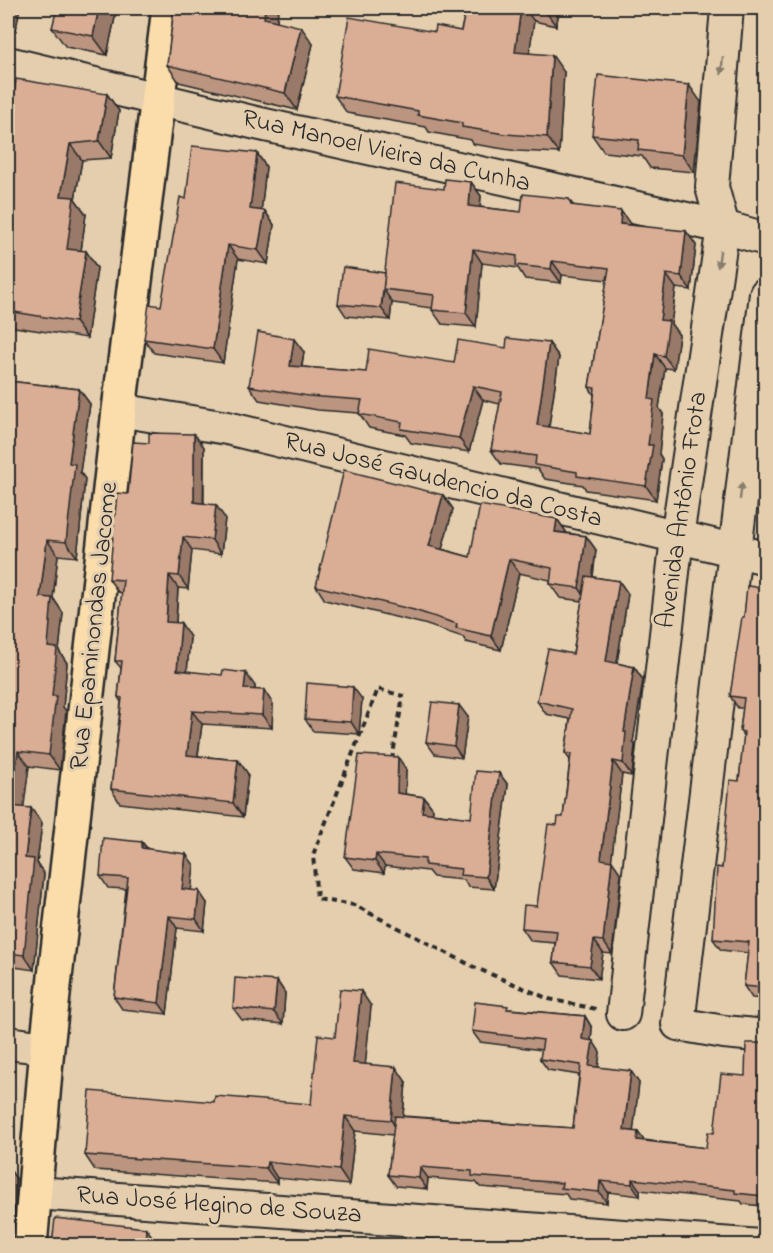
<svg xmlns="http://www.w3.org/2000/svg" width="773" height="1253" font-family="'Indie Flower',sans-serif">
  <rect width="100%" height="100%" fill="#e4ceae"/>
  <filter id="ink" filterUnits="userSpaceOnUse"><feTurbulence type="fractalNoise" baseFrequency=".0167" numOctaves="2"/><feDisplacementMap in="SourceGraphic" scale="12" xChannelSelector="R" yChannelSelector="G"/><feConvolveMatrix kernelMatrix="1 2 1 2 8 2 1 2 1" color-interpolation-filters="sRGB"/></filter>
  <g filter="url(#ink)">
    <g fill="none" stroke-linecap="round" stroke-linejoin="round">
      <defs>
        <g id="minor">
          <polyline points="8,63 256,123 723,227 766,239"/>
          <polyline points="766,294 678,1024 724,1032 766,1036"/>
          <polyline points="119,410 227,428 766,558"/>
          <polyline points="623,1014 677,537 723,227 712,187 727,8"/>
          <polyline points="8,1043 47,1048"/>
          <polyline points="36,1193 761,1246"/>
        </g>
        <polyline id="major" points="30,1246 47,1048 119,410 169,8"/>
      </defs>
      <use href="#minor" stroke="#2b2b2b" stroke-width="36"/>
      <use href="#major" stroke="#2b2b2b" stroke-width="38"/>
      <polyline stroke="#2b2b2b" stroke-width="4" stroke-dasharray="6 4.5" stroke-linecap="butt" points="392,760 403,696 378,689 313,855 317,899 354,905 474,967 549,999 596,1009"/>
      <use href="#minor" stroke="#e4ceae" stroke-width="32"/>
      <use href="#major" stroke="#fbddab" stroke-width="33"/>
    </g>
    <g fill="#bb9580" stroke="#2b2b2b" stroke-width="1.5">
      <polygon points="8,8 16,30 8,28"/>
      <polygon points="117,8 107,55 66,47 52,28"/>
      <polygon points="174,8 278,8 277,21 313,44 297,110 179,82 167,65"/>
      <polygon points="466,8 560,8 556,26 534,21 529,53 564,72 559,153 517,151 473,144 471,140 429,132 426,127 347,113 335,96 435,32 461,31"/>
      <polygon points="107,94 119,111 111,158 82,160 75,199 86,214 81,251 86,251 97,268 87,338 8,326 8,142"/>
      <polygon points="701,102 694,172 650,168 642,156 604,152 592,135"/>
      <polygon points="257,153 266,167 261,211 265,211 274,225 268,264 238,259 223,363 154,353 144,339 161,306"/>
      <polygon points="471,182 481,196 480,207 521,212 569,199 573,205 631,225 696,245 691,290 676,288 671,324 679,335 674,369 665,368 659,408 663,414 659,454 662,459 656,500 586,490 583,485 545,479 538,469 501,464 491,450 500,404 483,400 469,452 411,443 405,435 369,428 359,413 318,410 259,400 249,386 304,352 302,367 366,372 454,363 506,348 549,343 559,357 549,427 590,434 594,395 589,387 607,280 562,275 561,283 525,279 518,268 482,263 476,327 442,324 432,310 433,308 393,303 392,302 390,320 346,316 338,304 385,273 444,189"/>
      <polygon points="8,381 79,389 90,404 80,472 85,479 77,557 58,555 53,598 63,613 59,651 67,663 63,707 66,711 60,770 29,766 23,807 42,823 37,863 44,874 34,970 8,966"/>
      <polygon points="194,434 204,447 204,503 225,518 221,554 192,550 188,589 178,588 176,623 190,637 187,671 255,686 255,690 273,704 272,728 202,724 198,756 238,760 248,774 243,817 120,803 111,789 121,702 118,697 121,668 115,661 122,593 118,592 109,579 149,443"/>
      <polygon points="443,495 453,509 442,549 470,557 557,519 567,533 586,536 596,550 593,577 619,581 628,594 617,663 634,667 643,680 633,742 635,745 632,776 622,774 611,861 621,874 612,954 603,953 599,979 562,975 553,962 555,943 531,941 522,928 537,906 557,825 563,817 570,760 565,753 570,719 546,714 537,701 573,654 582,601 560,598 550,584 550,580 519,573 501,650 466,642 463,637 424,624 325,600 316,586"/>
      <polygon points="765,588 765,999 752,998 744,986 748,953 721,950 713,939 722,868 739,781 744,737 740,731 743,708 738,708 730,696 744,617"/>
      <polygon points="362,699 359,734 313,731 305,719"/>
      <polygon points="468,717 462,758 435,754 426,742"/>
      <polygon points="406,769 405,794 424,797 433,809 432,813 471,818 499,773 508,785 494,889 468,887 464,880 433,877 428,871 385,866 384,873 354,869 345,857"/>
      <polygon points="142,842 148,849 194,865 191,890 207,903 204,931 177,928 167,1014 122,1009 114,997 126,889 108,888 100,876"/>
      <polygon points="277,981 285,993 283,1024 242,1020 233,1008"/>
      <polygon points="371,1006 365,1064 406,1082 403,1116 573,1128 579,1075 548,1070 540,1059 542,1050 480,1042 472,1031 510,1009 585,1016 592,1028 591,1041 600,1052 598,1067 639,1083 633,1132 644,1140 706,1148 745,1076 765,1043 765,1216 763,1212 763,1206 743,1204 741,1201 640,1190 640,1196 608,1192 607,1203 569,1199 566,1194 480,1187 476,1182 428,1178 427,1189 396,1186 388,1175 393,1135 355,1131 349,1185 277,1178 277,1183 95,1170 85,1155 214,1102 311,1104 335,1037"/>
      <polygon points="8,1061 13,1069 8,1125 12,1131 8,1167 17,1180 13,1226 9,1226 8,1242"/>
    </g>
    <g fill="#997968" stroke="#2b2b2b" stroke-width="1.5">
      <polygon points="8,8 20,8 16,30 8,17"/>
      <polygon points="99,8 117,8 107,55 93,36"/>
      <polygon points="265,8 278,8 276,35 264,18"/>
      <polygon points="521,8 524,8 534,21 527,69 515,52"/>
      <polygon points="545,8 560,8 556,26 544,9"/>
      <polygon points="301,27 313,44 297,110 285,93"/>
      <polygon points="552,55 564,72 559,153 547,137"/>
      <polygon points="689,85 701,102 694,172 682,155"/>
      <polygon points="107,94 119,111 111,158 99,141"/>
      <polygon points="70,144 82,160 75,199 86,214 79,265 67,249 61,196"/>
      <polygon points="257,153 266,167 260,223 250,209"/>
      <polygon points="471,182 481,196 479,219 469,206"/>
      <polygon points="265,211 274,225 268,264 258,250"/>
      <polygon points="621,211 631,225 620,224"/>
      <polygon points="686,231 696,245 691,290 681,276"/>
      <polygon points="228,245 238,259 223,363 213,349"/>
      <polygon points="473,249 482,263 476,327 466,313"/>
      <polygon points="86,251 97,268 87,338 75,322"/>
      <polygon points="552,261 562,275 561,283 551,269"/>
      <polygon points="666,274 676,288 671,324 679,335 674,369 664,356 660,320"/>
      <polygon points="384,290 392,302 390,320 381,308"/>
      <polygon points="294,339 304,352 299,380 290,366"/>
      <polygon points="549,343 559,357 547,439 537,425"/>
      <polygon points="655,354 665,368 659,408 663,414 659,454 662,459 656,500 646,486 648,445 649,399"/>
      <polygon points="473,386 483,400 469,452 459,438"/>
      <polygon points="79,389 90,404 80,472 85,479 77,557 66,542 69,463"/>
      <polygon points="194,434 204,447 203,516 194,502"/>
      <polygon points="443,495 453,509 439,560 429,546"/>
      <polygon points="216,505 225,518 221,554 212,540"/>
      <polygon points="557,519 567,533 555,532"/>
      <polygon points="586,536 596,550 589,602 579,588"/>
      <polygon points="183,537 192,550 188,589 179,576"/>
      <polygon points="47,540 58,555 53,598 63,613 59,651 67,663 63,707 66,711 60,770 49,755 52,696 40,597"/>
      <polygon points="509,559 519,573 501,650 491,636"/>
      <polygon points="169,575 178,588 175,635 166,622"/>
      <polygon points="619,581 628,594 615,674 606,661"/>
      <polygon points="181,623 190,637 186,683 177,670"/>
      <polygon points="634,667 643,680 633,742 635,745 632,776 623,763 624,732"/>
      <polygon points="246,673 255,686 253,703 244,689"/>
      <polygon points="353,687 362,699 359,734 351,722"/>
      <polygon points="264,690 273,704 272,728 262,715"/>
      <polygon points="459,705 468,717 462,758 454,746"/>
      <polygon points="192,711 202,724 196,768 187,755"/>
      <polygon points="18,751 29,766 22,821 11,806"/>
      <polygon points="398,757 406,769 405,805 397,793"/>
      <polygon points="238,760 248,774 243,817 233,803"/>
      <polygon points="613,761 622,774 610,872 601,859"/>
      <polygon points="499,773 508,785 494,889 486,877"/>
      <polygon points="424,797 433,809 431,824 422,812"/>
      <polygon points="31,808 42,823 37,863 44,874 34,970 24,955 25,858"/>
      <polygon points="142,842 150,853 142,848"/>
      <polygon points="186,854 194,865 190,901 182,889"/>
      <polygon points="376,854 385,866 384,873 375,861"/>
      <polygon points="612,861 621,874 612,954 603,941"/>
      <polygon points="199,891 207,903 204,931 196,919"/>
      <polygon points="169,916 177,928 167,1014 159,1003"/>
      <polygon points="594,940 603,953 599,979 590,966"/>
      <polygon points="277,981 285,993 283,1024 274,1012"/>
      <polygon points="361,991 371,1006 364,1078 353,1063"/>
      <polygon points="585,1016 592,1028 590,1051 582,1039"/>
      <polygon points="593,1041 600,1052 597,1077 589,1066"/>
      <polygon points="8,1061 13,1069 8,1125 12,1131 8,1167 17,1180 13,1226 8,1219"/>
      <polygon points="396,1067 406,1082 401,1136 391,1120"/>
      <polygon points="631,1071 639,1083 632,1142 624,1130"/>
      <polygon points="345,1116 355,1131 349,1185 339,1170"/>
      <polygon points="638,1132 646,1143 637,1140"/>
      <polygon points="267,1162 277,1178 277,1183 266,1168"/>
      <polygon points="420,1167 428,1178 427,1189 419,1178"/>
      <polygon points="632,1179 640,1190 640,1196 632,1184"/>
      <polygon points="600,1181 608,1192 607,1203 599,1192"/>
      <polygon points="8,1223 9,1226 8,1242"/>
      <polygon points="146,1228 157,1243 157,1245 145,1245"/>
    </g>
    <g fill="#daad95" stroke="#2b2b2b" stroke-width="1.5">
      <polygon points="57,8 99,8 93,36 52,28"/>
      <polygon points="174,8 265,8 264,18 301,27 285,93 167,65"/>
      <polygon points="466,8 521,8 515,52 552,55 547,137 505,134 462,127 462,123 418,115 418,111 335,96 349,17 435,32 436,26 461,31"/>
      <polygon points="598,75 689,85 682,155 638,150 639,140 592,135"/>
      <polygon points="16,79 107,94 99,141 70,144 61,196 74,197 67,249 86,251 75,322 8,311 8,142"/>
      <polygon points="192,146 257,153 250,209 265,211 258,250 228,245 213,349 144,339 149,304 161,306 180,197 186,199"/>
      <polygon points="445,179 471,182 469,206 521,212 523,194 569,199 571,205 621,211 620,224 686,231 681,276 666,274 660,320 669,321 664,356 655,354 649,399 654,400 648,445 653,445 646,486 577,476 577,472 535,465 536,456 491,450 502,392 473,386 459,438 401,429 402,422 359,414 362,400 308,396 249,386 258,332 294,339 290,366 366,372 369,349 454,363 458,340 506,348 507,338 549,343 537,425 590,434 595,388 589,387 609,268 552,261 551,269 516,265 517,256 473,249 466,313 432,310 434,295 383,289 395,183 444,189"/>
      <polygon points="343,267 385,273 381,308 338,304"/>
      <polygon points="8,381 79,389 69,463 75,464 66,542 47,540 40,597 52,598 48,647 57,648 52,696 56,696 49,755 18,751 11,806 31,808 25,858 34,859 24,955 8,953"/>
      <polygon points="149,433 194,434 194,502 216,505 212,540 183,537 179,576 169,575 166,622 181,623 177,670 222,675 223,670 246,673 244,689 264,690 262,715 192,711 187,755 238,760 233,803 111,789 122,698 118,697 122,661 115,661 123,580 109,579 117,493 128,494 133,442 149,443"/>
      <polygon points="344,470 443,495 429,546 470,557 480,505 557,519 555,532 586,536 579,588 550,584 552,568 509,559 491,636 456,628 457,624 414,610 316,586"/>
      <polygon points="586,576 619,581 606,661 634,667 624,732 626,732 623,763 613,761 601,859 612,861 603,941 594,940 590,966 553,962 557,931 522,928 524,905 537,906 548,824 557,825 558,817 563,817 571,754 565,753 572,709 537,701 548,649 573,654"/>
      <polygon points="747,586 765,588 765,988 744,986 749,942 713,939 717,867 722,868 730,780 739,781 744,732 740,731 744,698 730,696 742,617 744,617"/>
      <polygon points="307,683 353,687 351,722 305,719"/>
      <polygon points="432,702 459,705 454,746 426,742"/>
      <polygon points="359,755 398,757 397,793 424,797 422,812 471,818 476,771 499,773 486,877 460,875 461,869 425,865 425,859 376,854 375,861 345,857"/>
      <polygon points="103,838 142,842 142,848 186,854 182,889 199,891 196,919 169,916 159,1003 114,997 128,878 100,876"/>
      <polygon points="235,978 277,981 274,1012 233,1008"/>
      <polygon points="340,989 361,991 353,1063 396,1067 391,1120 345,1116 339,1170 267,1162 266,1168 85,1155 90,1091 214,1102 215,1096 311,1104 318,1035 335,1037"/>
      <polygon points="475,1002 508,1006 507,1009 585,1016 582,1039 593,1041 589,1066 631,1071 624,1130 638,1132 637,1140 706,1148 708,1132 714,1133 721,1074 745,1076 746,1043 765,1043 765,1212 763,1212 764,1196 735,1193 735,1190 632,1179 632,1184 600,1181 599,1192 561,1188 562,1183 472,1176 472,1171 420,1167 419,1178 388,1175 395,1116 573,1128 581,1065 540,1059 543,1040 472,1031"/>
      <polygon points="55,1218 146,1228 145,1245 52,1245"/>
    </g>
    <defs><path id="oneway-solid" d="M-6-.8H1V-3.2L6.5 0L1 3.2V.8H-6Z" transform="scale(1.5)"/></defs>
    <g fill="#887c6c">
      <use href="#oneway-solid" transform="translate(722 66) rotate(95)"/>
      <use href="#oneway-solid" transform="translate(719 259) rotate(98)"/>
      <use href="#oneway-solid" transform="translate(741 491) rotate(-83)"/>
    </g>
  </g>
  <g text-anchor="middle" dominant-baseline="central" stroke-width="6" stroke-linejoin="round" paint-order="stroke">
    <g font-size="26" fill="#2b2b2b" stroke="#e4ceae">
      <text transform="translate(386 152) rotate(13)">Rua Manoel Vieira da Cunha</text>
      <text transform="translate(443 481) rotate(14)">Rua José Gaudencio da Costa</text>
      <text transform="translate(683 510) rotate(-82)">Avenida Antônio Frota</text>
      <text transform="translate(95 626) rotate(-84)">Rua Epaminondas Jacome</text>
      <text transform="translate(219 1206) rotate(4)">Rua José Hegino de Souza</text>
    </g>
  </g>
  <rect width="773" height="1253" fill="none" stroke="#e4ceae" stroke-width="30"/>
  <rect x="15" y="15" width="743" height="1223" fill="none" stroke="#2b2b2b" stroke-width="2" filter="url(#ink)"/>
</svg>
